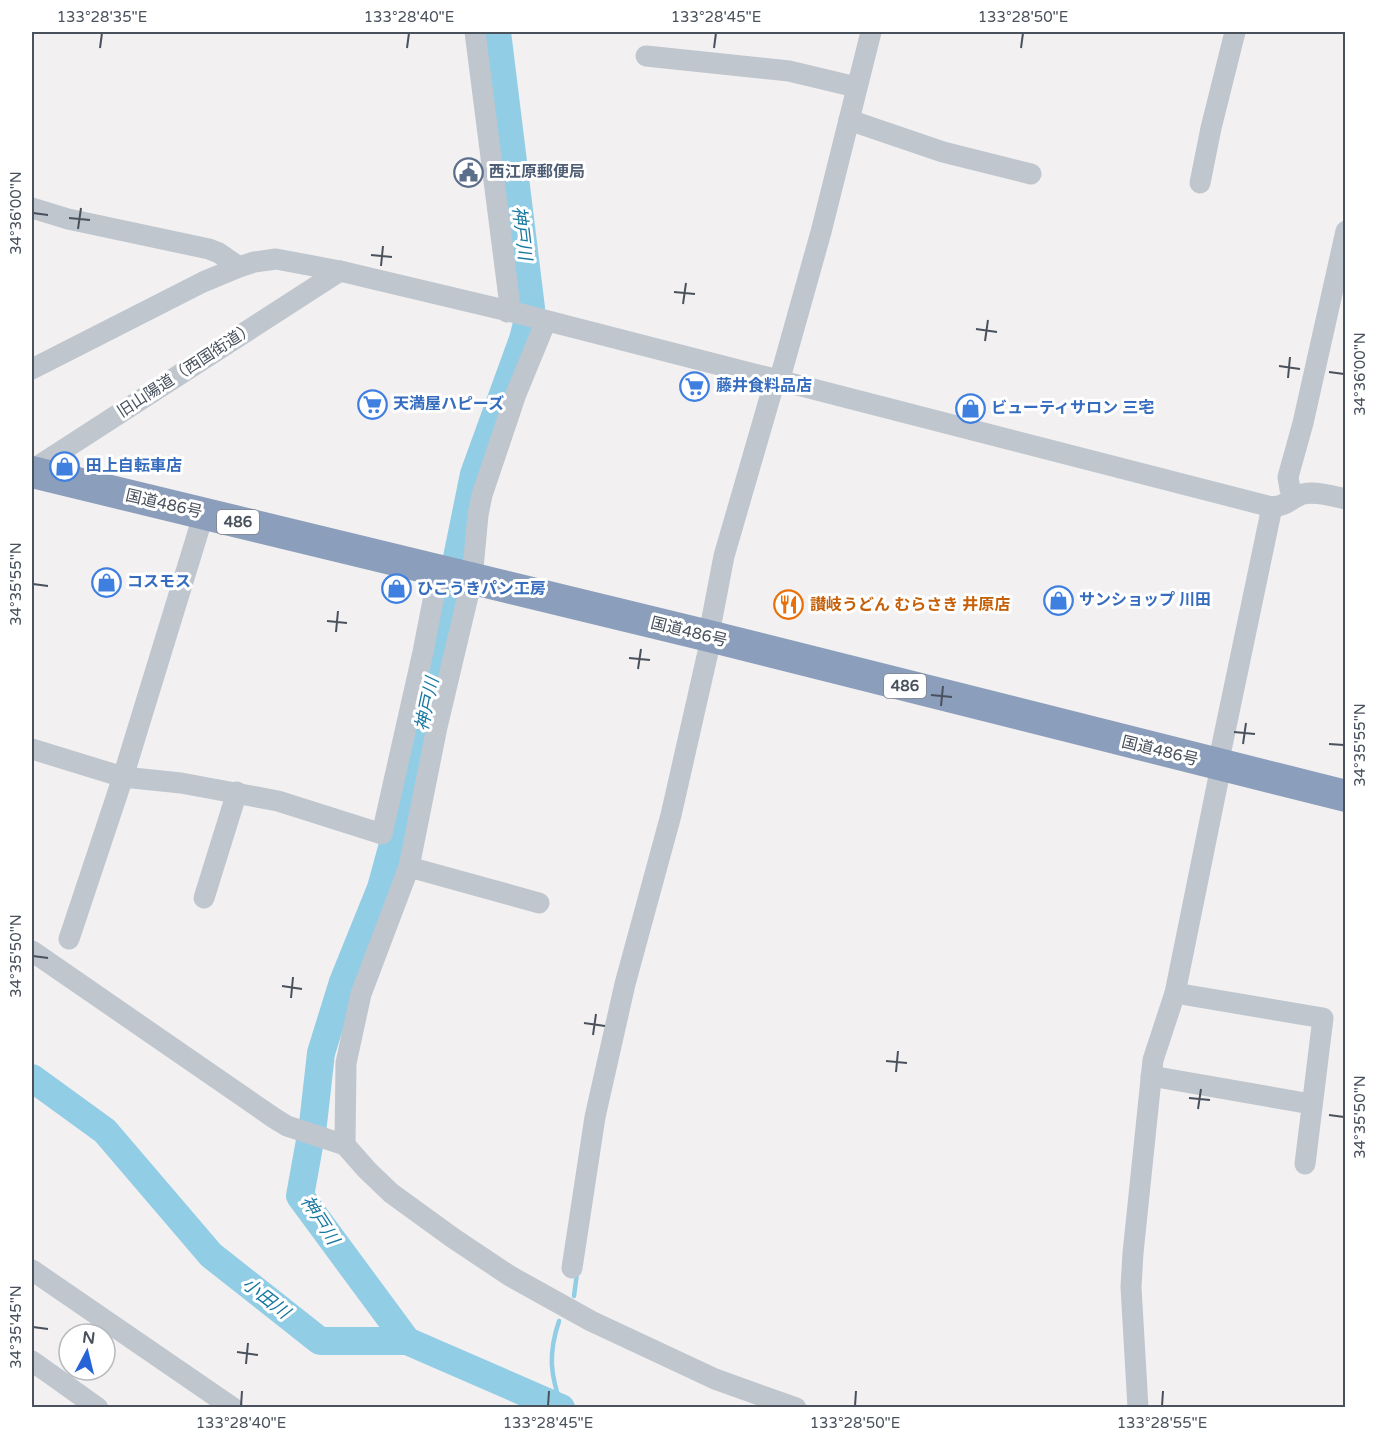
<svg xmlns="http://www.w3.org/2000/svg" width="1377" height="1439" font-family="'Varela Round','Noto Sans JP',sans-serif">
  <rect width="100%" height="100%" fill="#f2f0f0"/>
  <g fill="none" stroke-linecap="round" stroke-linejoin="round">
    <g stroke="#92cde6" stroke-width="4.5">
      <polyline points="574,1296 577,1273"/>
      <path d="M559 1321C548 1354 550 1374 562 1408"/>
    </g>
    <g stroke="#92cde6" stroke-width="28">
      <polyline points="32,1078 105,1131 211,1255 320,1341 407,1341 561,1408"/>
      <polyline points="407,1341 300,1196 313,1124 321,1053 343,982 381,888 415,764 474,474 523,339 531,308 497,32"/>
    </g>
    <g stroke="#bfc6ce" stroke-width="21">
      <polyline points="475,32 509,298 507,312"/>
      <polyline points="646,56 789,71 856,87"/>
      <polyline points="849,120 943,152 1031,174"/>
      <polyline points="1200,183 1211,128 1235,32"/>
      <polyline points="32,208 68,219 209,249 219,253 239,267"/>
      <path d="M32 369 203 282 239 267 254 262 276 259 340 271 517 313 1272 507C1285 507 1291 498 1303 494 1316 491 1333 496 1346 499"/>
      <polyline points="32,470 340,271"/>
      <polyline points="1294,498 1290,489 1288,477 1303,423 1346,231"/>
      <polyline points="32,749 123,777 181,783 278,801 382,834 423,652 439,570"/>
      <polyline points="409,867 539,903"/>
      <polyline points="204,898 237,792"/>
      <polyline points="69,939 123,777 204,513"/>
      <polyline points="32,951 274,1118 287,1126 345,1145 367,1170 391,1193 453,1238 510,1276 591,1321 715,1379 796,1408"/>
      <polyline points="1175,993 1323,1018 1305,1164"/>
      <polyline points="1151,1076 1311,1104"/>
      <polyline points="345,1145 346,1063 361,994 409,867 437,727 472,579 478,515 482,495 516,394 546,321"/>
      <polyline points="572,1268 595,1117 625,984 671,815 708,652 710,629 724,556 773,387 782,371 821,232 871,32"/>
      <polyline points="32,1270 233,1408"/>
      <polyline points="32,1361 98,1408"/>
      <polyline points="1138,1408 1131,1287 1133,1253 1153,1060 1175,993 1219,776 1220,755 1272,507"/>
    </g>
    <polyline stroke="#8b9ebb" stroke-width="32" points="32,472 709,636 1346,796"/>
  </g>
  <path fill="none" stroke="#49515c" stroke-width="2" d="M100 48 102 33M407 48 409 33M714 48 716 33M1021 48 1023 33M33 213 48 215M69 218 90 220M78 229 81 208M371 255 392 257M381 266 383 246M674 292 695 294M683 304 686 283M976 329 997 332M985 341 988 320M1279 366 1300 369M1329 372 1344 374M1288 378 1290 357M33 584 48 586M327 621 347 623M336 632 338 611M629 658 650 660M638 669 641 649M931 695 952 697M941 706 943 686M1234 732 1255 734M1243 744 1246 723M1329 744 1344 745M33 956 48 958M282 986 302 989M291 998 293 977M584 1023 605 1026M593 1035 596 1014M886 1061 907 1063M896 1072 898 1051M1189 1098 1210 1100M1198 1109 1201 1089M1329 1115 1344 1117M33 1327 48 1329M237 1352 258 1355M246 1364 248 1343M241 1406 242 1391M548 1406 549 1391M855 1406 856 1391M1162 1406 1163 1391"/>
  <defs>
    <symbol id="civic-ring" viewBox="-11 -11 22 22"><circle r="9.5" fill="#fff" stroke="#5c6f8a" stroke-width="1.5"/><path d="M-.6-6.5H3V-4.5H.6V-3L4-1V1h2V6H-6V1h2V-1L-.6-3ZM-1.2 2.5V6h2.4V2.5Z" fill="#5c6f8a"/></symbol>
    <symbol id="supermarket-ring" viewBox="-11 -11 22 22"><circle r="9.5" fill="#fff" stroke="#3f7fe0" stroke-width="1.5"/><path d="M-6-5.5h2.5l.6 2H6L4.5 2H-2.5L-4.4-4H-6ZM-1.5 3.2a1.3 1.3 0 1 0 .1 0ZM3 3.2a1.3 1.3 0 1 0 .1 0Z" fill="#3f7fe0"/></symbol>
    <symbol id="shop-ring" viewBox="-11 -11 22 22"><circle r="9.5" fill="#fff" stroke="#3f7fe0" stroke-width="1.5"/><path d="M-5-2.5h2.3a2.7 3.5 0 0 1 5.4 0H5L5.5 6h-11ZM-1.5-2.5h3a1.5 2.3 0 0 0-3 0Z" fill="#3f7fe0"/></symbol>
    <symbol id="restaurant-ring" viewBox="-11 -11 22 22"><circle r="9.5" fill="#fff" stroke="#e8710a" stroke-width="1.5"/><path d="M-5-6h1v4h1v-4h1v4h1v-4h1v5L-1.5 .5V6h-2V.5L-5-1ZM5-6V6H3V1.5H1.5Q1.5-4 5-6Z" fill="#e8710a"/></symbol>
  </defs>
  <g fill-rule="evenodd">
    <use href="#civic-ring" x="452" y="156" width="33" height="33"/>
    <use href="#supermarket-ring" x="678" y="370" width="33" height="33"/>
    <use href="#supermarket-ring" x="356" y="388" width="33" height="33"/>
    <use href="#shop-ring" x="954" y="392" width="33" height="33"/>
    <use href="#shop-ring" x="48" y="450" width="33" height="33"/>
    <use href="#shop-ring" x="90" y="566" width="33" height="33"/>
    <use href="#shop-ring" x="380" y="572" width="33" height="33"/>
    <use href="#shop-ring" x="1042" y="584" width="33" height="33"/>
    <use href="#restaurant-ring" x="772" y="588" width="33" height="33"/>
  </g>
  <g text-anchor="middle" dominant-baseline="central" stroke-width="6" stroke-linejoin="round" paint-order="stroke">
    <g fill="#fff" stroke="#80858d" stroke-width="1.5">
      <rect x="217" y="510" width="42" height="24" rx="4.5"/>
      <rect x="884" y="674" width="42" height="24" rx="4.5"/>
    </g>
    <g font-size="15" font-weight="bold" fill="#49515c">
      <text x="238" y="522">486</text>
      <text x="905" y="686">486</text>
    </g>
    <g font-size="16" font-weight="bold" fill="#4e5e75" stroke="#fff" text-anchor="start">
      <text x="489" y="172">西江原郵便局</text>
    </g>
    <g font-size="16" fill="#49515c" stroke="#fff">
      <text transform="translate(186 370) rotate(-33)">旧山陽道（西国街道）</text>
      <text transform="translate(164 504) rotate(13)">国道486号</text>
      <text transform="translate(689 632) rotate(14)">国道486号</text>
      <text transform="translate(1160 751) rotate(14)">国道486号</text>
    </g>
    <g font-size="16" font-weight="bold" fill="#366cbe" stroke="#fff" text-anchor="start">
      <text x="716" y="386">藤井食料品店</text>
      <text x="393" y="404">天満屋ハピーズ</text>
      <text x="991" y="408">ビューティサロン 三宅</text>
      <text x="86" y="466">田上自転車店</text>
      <text x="127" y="582">コスモス</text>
      <text x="417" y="589">ひこうきパン工房</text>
      <text x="1079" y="600">サンショップ 川田</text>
    </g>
    <g font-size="16" font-weight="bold" fill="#c56008" stroke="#fff" text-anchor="start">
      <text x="810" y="605">讃岐うどん むらさき 井原店</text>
    </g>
    <g font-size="18" font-style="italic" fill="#1778a2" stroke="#fff">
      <text transform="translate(522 233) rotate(83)">神戸川</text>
      <text transform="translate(427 704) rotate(-78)">神戸川</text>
      <text transform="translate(320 1220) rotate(57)">神戸川</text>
      <text transform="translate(266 1298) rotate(38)">小田川</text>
    </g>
  </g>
  <rect width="1377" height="1439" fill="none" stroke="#ffffff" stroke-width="66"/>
  <g transform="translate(87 1352) rotate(7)"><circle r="28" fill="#ffffff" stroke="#b6b9be" stroke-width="1.5"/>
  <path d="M0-4.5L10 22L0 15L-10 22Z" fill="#2663d6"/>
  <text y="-9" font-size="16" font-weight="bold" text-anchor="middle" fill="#49515c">N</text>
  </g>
  <rect x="33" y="33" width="1311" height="1373" fill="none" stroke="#49515c" stroke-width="2"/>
  <g font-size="15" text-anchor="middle" fill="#49515c">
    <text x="102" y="22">133°28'35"E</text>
    <text x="409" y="22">133°28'40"E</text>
    <text x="716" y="22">133°28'45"E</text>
    <text x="1023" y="22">133°28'50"E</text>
    <text transform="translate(16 213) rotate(-90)" y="5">34°36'00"N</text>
    <text transform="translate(1360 374) rotate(-90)" y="5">34°36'00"N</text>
    <text transform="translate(16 584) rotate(-90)" y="5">34°35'55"N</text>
    <text transform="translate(1360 745) rotate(-90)" y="5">34°35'55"N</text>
    <text transform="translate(16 956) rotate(-90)" y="5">34°35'50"N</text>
    <text transform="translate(1360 1117) rotate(-90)" y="5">34°35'50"N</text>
    <text transform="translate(16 1327) rotate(-90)" y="5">34°35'45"N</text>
    <text x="241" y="1428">133°28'40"E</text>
    <text x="548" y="1428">133°28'45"E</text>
    <text x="855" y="1428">133°28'50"E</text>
    <text x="1162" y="1428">133°28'55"E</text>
  </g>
</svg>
